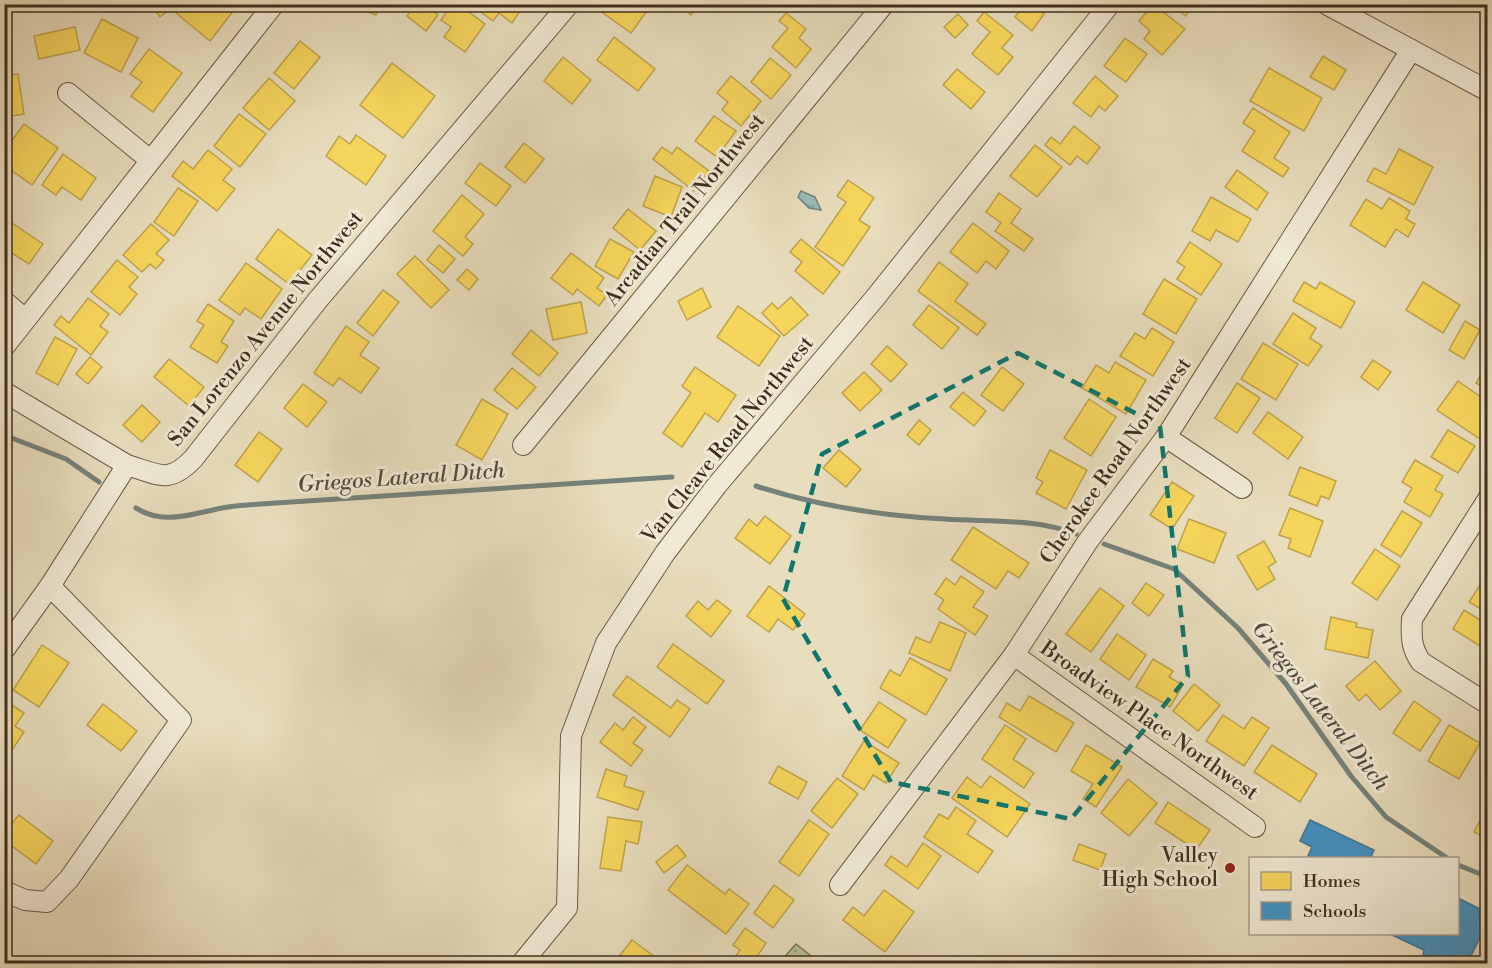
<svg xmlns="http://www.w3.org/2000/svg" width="1492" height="968" font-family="'Libre Bodoni',serif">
  <defs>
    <pattern id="grass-dots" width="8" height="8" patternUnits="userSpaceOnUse" patternTransform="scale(1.5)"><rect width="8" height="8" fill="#b5c192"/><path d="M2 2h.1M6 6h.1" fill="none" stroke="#959d77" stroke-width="1.8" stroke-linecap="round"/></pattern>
    <pattern id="water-ripples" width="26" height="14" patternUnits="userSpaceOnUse" patternTransform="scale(1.5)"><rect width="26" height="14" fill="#98bab8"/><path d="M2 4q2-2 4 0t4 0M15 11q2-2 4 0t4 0" fill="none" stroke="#7d9895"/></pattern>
  </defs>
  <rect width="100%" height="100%" fill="#e8ddbd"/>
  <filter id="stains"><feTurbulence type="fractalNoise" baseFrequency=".00333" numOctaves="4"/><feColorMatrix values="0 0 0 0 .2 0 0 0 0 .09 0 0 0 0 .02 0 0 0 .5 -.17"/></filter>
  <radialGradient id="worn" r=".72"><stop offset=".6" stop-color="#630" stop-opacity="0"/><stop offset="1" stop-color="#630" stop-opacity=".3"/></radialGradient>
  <polygon fill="url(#grass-dots)" stroke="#7a7858" stroke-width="1.5" points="796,944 820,963 779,963"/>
  <polygon fill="url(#water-ripples)" stroke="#75827b" stroke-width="1.5" points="801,191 815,197 821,210 809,208 798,197"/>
  <g fill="#f6d55c" stroke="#bfa34a" stroke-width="1.5">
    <polygon points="151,4 176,4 160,17"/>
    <polygon points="183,4 209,4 215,10 219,4 238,5 210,41 176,13"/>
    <polygon points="348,4 380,4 376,15"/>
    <polygon points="416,4 424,4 438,15 426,31 407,16"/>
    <polygon points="452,4 458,4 485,24 465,52 444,37 451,27 441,20"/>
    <polygon points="470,4 516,4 522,8 512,23 499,13 493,21"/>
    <polygon points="609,4 652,4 631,33 603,13"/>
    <polygon points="676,4 698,4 691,15"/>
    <polygon points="1025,4 1032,4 1044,14 1032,31 1015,17"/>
    <polygon points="1153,4 1185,29 1162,55 1144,39 1150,31 1139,21"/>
    <polygon points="1173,4 1196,4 1185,16"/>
    <polygon points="984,12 1013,35 1002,48 1013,57 998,75 972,54 990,32 977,21"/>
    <polygon points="786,13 806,29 799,38 811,49 796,68 772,47 788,28 779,21"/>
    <polygon points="958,14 968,25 955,38 944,27"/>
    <polygon points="102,19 138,38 121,72 84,53"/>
    <polygon points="75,27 80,50 39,59 34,36"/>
    <polygon points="614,37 655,69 638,91 597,60"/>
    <polygon points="1125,38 1147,54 1126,82 1104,66"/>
    <polygon points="300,41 320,57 294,89 274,73"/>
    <polygon points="149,49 182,73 153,112 131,96 142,82 130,74"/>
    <polygon points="1323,56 1346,70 1334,90 1310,77"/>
    <polygon points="563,57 591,80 572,104 544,81"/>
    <polygon points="770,58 791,75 771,99 751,82"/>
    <polygon points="392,63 435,96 403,138 360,105"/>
    <polygon points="1269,68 1322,98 1304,131 1250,101"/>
    <polygon points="957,69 985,92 971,109 943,85"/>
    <polygon points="18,74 24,114 4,117 4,76"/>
    <polygon points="731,76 761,101 741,126 722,110 728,102 717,93"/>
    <polygon points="1095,76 1118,96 1105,111 1099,106 1091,117 1073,103"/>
    <polygon points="269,78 295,101 269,130 243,108"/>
    <polygon points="1253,108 1290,132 1274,158 1289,168 1283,177 1242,151 1255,131 1243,123"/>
    <polygon points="239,114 266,134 240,167 214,146"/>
    <polygon points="714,116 736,131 717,157 695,141"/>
    <polygon points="24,124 58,148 32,185 4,165 4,151"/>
    <polygon points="1074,126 1100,147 1087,164 1077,156 1070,165 1045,145 1051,137 1060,144"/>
    <polygon points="356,135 386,156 366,185 326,156 339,136 350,144"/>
    <polygon points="524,143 544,159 525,183 505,167"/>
    <polygon points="1035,145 1062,167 1037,197 1010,176"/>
    <polygon points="662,147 672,154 677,147 709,171 694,191 653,159"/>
    <polygon points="1399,149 1433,167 1414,205 1367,181 1374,168 1386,174"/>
    <polygon points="208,150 232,169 223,180 235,189 217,211 172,176 183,161 193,169"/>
    <polygon points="63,154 96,178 81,200 62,187 56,195 42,185"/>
    <polygon points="480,163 511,186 496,206 465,183"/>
    <polygon points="1237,170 1268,193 1257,210 1225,187"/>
    <polygon points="655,176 682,187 671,217 643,206"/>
    <polygon points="848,180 874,198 859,220 870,227 843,266 815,247 846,202 837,196"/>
    <polygon points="4,184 12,187 4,206"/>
    <polygon points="178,188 198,201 174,236 154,222"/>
    <polygon points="999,193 1021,209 1011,223 1033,239 1024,251 995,231 1001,223 986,212"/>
    <polygon points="462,195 484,214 465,237 473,244 463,256 433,231"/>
    <polygon points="1211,197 1251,219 1238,242 1216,230 1210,241 1192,231"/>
    <polygon points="1389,198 1410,211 1406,219 1415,224 1408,237 1396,229 1385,247 1350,225 1366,199 1382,209"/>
    <polygon points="628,209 656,231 640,250 613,228"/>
    <polygon points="9,221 43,244 29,264 4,248 4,227"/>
    <polygon points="973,223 1009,251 996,269 986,261 977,273 950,252"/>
    <polygon points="151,224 169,240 156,254 164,260 156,269 150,264 142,272 123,255"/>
    <polygon points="278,229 312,255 289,284 256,259"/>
    <polygon points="610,239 634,252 618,279 595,266"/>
    <polygon points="801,239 840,272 823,294 795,271 802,262 790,252"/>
    <polygon points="1190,242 1222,264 1201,295 1177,279 1185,267 1177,262"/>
    <polygon points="439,245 455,259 443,273 427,260"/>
    <polygon points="571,253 604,278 597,288 607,295 599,306 577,289 573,295 551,278"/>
    <polygon points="415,256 449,290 431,308 397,274"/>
    <polygon points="117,260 138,277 129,287 137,294 120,315 91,292"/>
    <polygon points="939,262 968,284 955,301 986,324 977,335 918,291"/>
    <polygon points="246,263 282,289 261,319 245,308 240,315 219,300"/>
    <polygon points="467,269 478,279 469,290 457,280"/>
    <polygon points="1164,279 1197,299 1176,334 1143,314"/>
    <polygon points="1304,282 1316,289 1320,282 1355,302 1341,328 1293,301"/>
    <polygon points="1423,282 1460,305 1443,333 1406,310"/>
    <polygon points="702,288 711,307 687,320 678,301"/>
    <polygon points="383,290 399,302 373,336 357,323"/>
    <polygon points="791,297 808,315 784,336 762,313 772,303 778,309"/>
    <polygon points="88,298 109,314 100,326 108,332 91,355 54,325 61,316 69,323"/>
    <polygon points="581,302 587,333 553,340 546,309"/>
    <polygon points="208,304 234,321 221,342 228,346 217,363 190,347 204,325 197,321"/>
    <polygon points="929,305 959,328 942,349 913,325"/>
    <polygon points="738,306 780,336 759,366 717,337"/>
    <polygon points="1293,313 1316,328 1310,338 1322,346 1308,366 1273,344"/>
    <polygon points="1465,321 1480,330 1464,359 1449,350"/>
    <polygon points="346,326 369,342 360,355 379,368 361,393 339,378 333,386 314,373"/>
    <polygon points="1152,328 1174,342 1153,376 1120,356 1135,333 1145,339"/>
    <polygon points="531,330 558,353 539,376 512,354"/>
    <polygon points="55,337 77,349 58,385 36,373"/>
    <polygon points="1263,343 1298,364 1276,400 1241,379"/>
    <polygon points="887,346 907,364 891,382 871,364"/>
    <polygon points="90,357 102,367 88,384 76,374"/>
    <polygon points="169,359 204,387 189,406 154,377"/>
    <polygon points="1373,360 1391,372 1378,390 1361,377"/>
    <polygon points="1115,362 1146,380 1126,414 1082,388 1096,365 1109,373"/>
    <polygon points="1488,363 1488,390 1476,383"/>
    <polygon points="695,367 736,395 718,422 705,413 682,447 663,433 691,393 682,386"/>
    <polygon points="1002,367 1024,384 1003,411 981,395"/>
    <polygon points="512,368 536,387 517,409 494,390"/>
    <polygon points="864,372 882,390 860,411 842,393"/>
    <polygon points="1458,381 1488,402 1483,412 1488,416 1488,428 1480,439 1437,410"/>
    <polygon points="1237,383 1260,398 1237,433 1215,418"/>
    <polygon points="303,384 327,402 307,427 284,408"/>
    <polygon points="963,392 986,411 974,426 950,407"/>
    <polygon points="482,399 508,414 482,460 456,445"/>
    <polygon points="1089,399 1116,417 1091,456 1064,438"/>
    <polygon points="142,405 160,422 142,442 123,425"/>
    <polygon points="1268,412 1303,437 1288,459 1253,433"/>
    <polygon points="919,420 931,430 919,445 907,435"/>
    <polygon points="1448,430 1475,446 1458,473 1431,457"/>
    <polygon points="259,432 282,449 258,482 235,465"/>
    <polygon points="839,450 861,469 846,487 823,468"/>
    <polygon points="1050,450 1087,470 1066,509 1036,493 1043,482 1036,478"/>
    <polygon points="1415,460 1443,476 1435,490 1443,494 1430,517 1404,502 1412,488 1402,482"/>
    <polygon points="1300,467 1336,481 1329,499 1321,496 1317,506 1289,495"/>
    <polygon points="1172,482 1194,496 1172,529 1150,515"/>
    <polygon points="1290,508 1323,521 1310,557 1288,548 1291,539 1279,535"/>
    <polygon points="1402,511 1422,523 1401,557 1381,545"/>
    <polygon points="765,516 791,536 770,564 735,538 749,519 757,526"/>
    <polygon points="1189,519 1226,533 1214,563 1177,549"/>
    <polygon points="973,527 1029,563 1019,578 1008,571 996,589 951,560"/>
    <polygon points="1264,541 1276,562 1268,567 1275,579 1257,590 1237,556"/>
    <polygon points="1375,549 1400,566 1377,600 1352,583"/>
    <polygon points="1488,573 1488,613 1469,602"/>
    <polygon points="961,576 984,592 973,607 988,616 975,635 938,609 944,600 935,594 946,578 955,585"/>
    <polygon points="1146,583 1164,595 1149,616 1132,603"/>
    <polygon points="769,586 805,614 793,630 778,619 769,632 747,616"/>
    <polygon points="1100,588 1124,606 1091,652 1066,634"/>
    <polygon points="717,600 731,611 711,637 686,616 698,601 708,610"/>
    <polygon points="1464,610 1488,625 1488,651 1453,629"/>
    <polygon points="1331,617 1357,623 1356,627 1373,630 1368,658 1325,649"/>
    <polygon points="940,622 966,633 950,671 909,653 916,637 930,643"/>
    <polygon points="1117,634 1146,655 1129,680 1100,659"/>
    <polygon points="673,644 724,681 707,704 657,667"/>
    <polygon points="42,645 69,663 39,707 13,690"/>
    <polygon points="910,658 947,679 926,715 880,688 890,670 900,676"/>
    <polygon points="1153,659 1173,671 1169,677 1183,685 1170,707 1136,687"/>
    <polygon points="1375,661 1401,691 1380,710 1366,694 1359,701 1346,686"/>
    <polygon points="627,676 671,708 677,700 690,709 670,737 613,695"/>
    <polygon points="1194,684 1220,705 1198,731 1173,711"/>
    <polygon points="1029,696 1074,723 1056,752 999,717 1007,703 1020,711"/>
    <polygon points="4,700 24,713 15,726 24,732 4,762"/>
    <polygon points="1414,701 1441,720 1420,751 1393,733"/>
    <polygon points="879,702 906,720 888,748 860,730"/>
    <polygon points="103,704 137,731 121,751 87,725"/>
    <polygon points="1223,715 1244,729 1252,717 1269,728 1244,766 1206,741"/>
    <polygon points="633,717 646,727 633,743 643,750 631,766 600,742 615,723 623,730"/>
    <polygon points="1005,725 1026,739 1013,759 1034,773 1024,788 982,759"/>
    <polygon points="1449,725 1480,743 1459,779 1428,761"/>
    <polygon points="864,741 899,763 886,783 873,775 864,790 842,776"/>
    <polygon points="1086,745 1122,767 1096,807 1083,799 1093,784 1071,771"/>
    <polygon points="1272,745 1317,774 1300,802 1254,772"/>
    <polygon points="778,766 807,782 798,799 769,783"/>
    <polygon points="606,769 627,776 624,786 644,792 638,810 597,797"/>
    <polygon points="990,776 1030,804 1007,837 952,798 967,777 981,788"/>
    <polygon points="837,778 858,794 832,828 811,811"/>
    <polygon points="1128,779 1157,803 1129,836 1101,813"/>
    <polygon points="1168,802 1210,830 1196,850 1155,823"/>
    <polygon points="1488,805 1488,839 1474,832"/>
    <polygon points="956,807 976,821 967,834 993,851 978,873 924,837 939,814 948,819"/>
    <polygon points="19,815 53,841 36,864 4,840 4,833"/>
    <polygon points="608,817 642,822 638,844 626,841 621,871 600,868"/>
    <polygon points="809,820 829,834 799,876 779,862"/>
    <polygon points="923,843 941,856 918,889 885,865 891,856 907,867"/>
    <polygon points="1079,844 1106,854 1100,870 1073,860"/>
    <polygon points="677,845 686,856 664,873 656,862"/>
    <polygon points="687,865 725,894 729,889 749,904 726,934 668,890"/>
    <polygon points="774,885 794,900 773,928 754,913"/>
    <polygon points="884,890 914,912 885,952 843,920 853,907 864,916"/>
    <polygon points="745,928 766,943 752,964 730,964 740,950 733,945"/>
    <polygon points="632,940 659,960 656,964 613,964"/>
  </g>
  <g fill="#4393c3" stroke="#427592" stroke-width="1.5">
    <polygon points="1310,820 1374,850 1371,857 1374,858 1307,858 1312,847 1300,841"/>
    <polygon points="1458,898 1488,913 1488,921 1467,964 1443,964 1423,954 1424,950 1390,934 1458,934"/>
  </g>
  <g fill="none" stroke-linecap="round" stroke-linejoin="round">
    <g stroke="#75827b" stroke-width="5">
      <polyline points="4,435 66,459 99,482"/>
      <path d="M756 486C815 505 882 516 945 519 989 522 1034 518 1076 534"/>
      <path d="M136 508C167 527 195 512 228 507 244 505 260 504 276 503L672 477"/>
      <polyline points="1104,544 1174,569 1238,628 1286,684 1351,776 1386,817 1447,858"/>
      <polyline points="1458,865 1488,877"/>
    </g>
    <defs>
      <g id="minor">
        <polyline points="1326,4 1488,91"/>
        <polyline points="68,93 150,160"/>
        <polyline points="4,301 25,319"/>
        <polyline points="4,347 274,4"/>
        <polyline points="4,392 127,465"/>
        <polyline points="1166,437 1242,488"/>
        <polyline points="523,445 884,4"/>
        <path d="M1488 499 1412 619C1411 636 1411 648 1421 662L1488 704"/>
        <path d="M4 650 50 586 127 465C158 474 168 485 193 459L317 301 569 4"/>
        <polyline points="1014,655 1255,827"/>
        <polyline points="840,885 1014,655 1088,541 1166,437 1411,50"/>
        <polyline points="4,891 25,900 47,902 69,879 181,720 50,586"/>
        <polyline points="521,964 567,908 571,736 606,643 665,553 717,485 875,298 1110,4"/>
      </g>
    </defs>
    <use href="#minor" stroke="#6a5a46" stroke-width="22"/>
    <use href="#minor" stroke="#f0e9d4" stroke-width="20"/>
  </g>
  <path fill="none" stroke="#0f766e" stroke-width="4.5" stroke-dasharray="12 8" stroke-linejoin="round" d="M1018 353 1160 426 1188 676 1071 819 891 782 783 599 822 454Z"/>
  <circle fill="#8f2418" stroke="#f0e9d4" stroke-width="2" cx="1230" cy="868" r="6"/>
  <g text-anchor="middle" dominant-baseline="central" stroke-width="6" stroke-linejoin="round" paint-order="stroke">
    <g font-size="21" fill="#402f1f" stroke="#f0e9d4">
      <text transform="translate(685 210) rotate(-51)">Arcadian Trail Northwest</text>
      <text transform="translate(266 329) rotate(-51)">San Lorenzo Avenue Northwest</text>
      <text transform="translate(728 440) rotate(-51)">Van Cleave Road Northwest</text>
      <text transform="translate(1116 461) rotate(-55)">Cherokee Road Northwest</text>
      <text transform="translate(1149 721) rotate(35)">Broadview Place Northwest</text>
    </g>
    <g font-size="21" fill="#402f1f" stroke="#f0e9d4" text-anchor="end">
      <text x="1218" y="856">Valley<tspan x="1218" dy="24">High School</tspan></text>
    </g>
    <g font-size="22" font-style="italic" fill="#524b3e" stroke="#f0e9d4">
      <text transform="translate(401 478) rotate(-4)">Griegos Lateral Ditch</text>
      <text transform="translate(1320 706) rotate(52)">Griegos Lateral Ditch</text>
    </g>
  </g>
  <rect width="1492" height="968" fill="none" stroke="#e8ddbd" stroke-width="24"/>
  <rect x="6" y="6" width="1480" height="956" fill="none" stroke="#402f1f" stroke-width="3"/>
  <rect x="12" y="12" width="1468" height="944" fill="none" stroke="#402f1f" stroke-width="1.5"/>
  <rect x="1249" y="857" width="210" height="78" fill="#f0e9d4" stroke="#aa9f8c" stroke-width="1.5"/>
  <rect x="1261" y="872" width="30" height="18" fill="#f6d55c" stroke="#aa9f8c" stroke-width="1.5"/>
  <text x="1303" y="887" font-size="18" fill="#402f1f">Homes</text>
  <rect x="1261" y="902" width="30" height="18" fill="#4393c3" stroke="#aa9f8c" stroke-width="1.5"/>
  <text x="1303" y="917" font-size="18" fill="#402f1f">Schools</text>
  <rect width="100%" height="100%" filter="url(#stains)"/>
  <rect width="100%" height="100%" fill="url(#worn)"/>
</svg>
